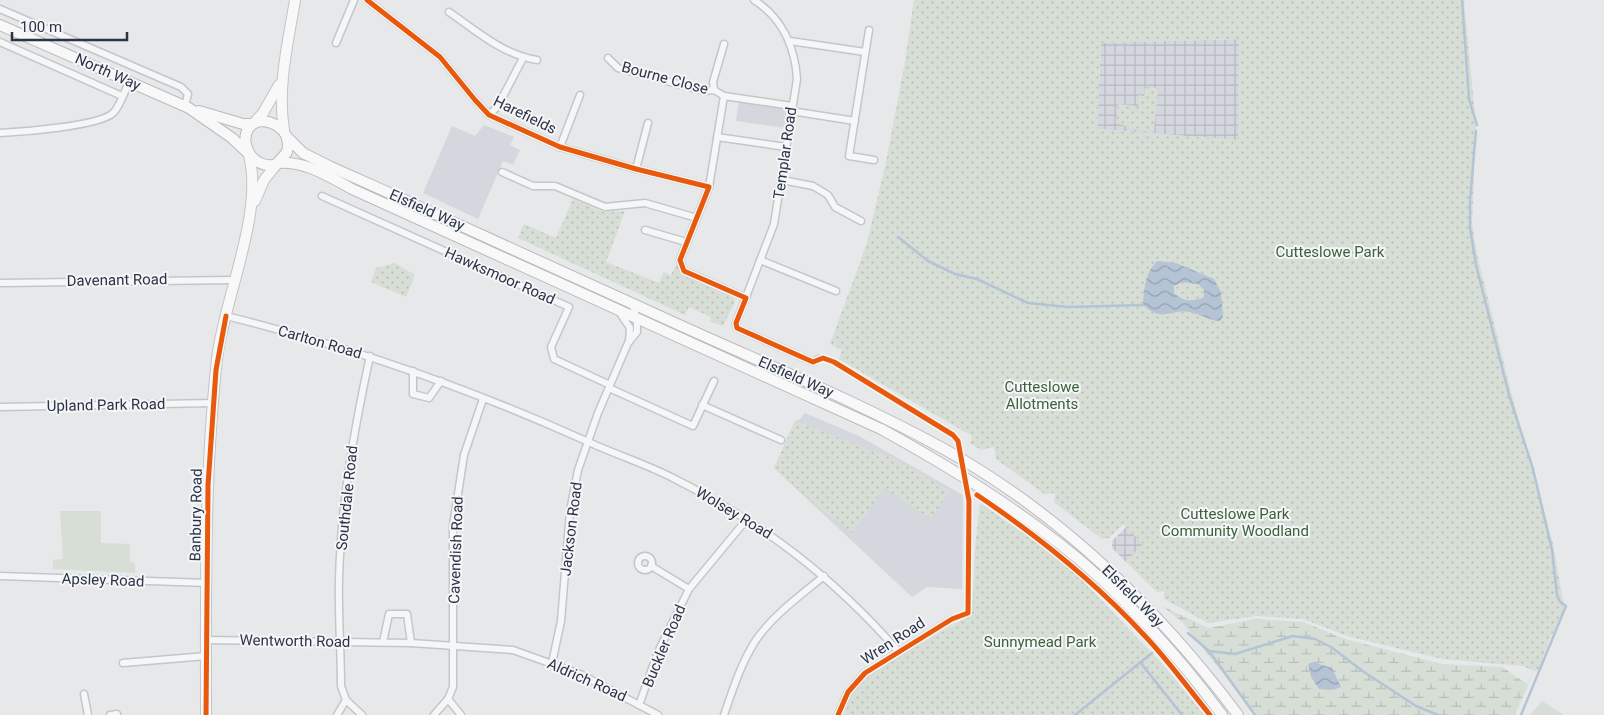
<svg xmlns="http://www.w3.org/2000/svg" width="1604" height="715" font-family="Roboto,sans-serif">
  <defs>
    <pattern id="industrial-grid" width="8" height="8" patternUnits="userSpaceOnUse" patternTransform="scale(1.25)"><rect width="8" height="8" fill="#d4d7dd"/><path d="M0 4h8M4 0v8" fill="none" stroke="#b6b9bf"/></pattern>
    <pattern id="wetland-marsh" width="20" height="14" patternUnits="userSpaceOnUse" patternTransform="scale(1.25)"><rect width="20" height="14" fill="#d6ded6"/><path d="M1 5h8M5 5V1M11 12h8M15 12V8" fill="none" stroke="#b8bfb9"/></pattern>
    <pattern id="park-dots" width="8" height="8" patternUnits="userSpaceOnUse" patternTransform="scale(1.25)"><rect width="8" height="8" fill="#d6ded6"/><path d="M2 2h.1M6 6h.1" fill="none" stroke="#b8bfb9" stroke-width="1.8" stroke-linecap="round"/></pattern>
    <pattern id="water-waves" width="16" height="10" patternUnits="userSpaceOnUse" patternTransform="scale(1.25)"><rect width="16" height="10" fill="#b4c4d5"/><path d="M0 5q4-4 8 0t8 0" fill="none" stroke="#93a0af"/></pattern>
  </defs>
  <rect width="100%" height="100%" fill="#e6e8ea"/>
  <g fill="#d4d7dd">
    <polygon points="739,102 787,108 785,128 736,121"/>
    <polygon points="484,125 514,137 510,145 520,150 513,165 503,161 478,219 423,193 452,126 475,136"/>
    <polygon points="805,413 859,436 963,495 962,589 927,587 912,597 774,468 795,421 800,419"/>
  </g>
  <g fill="url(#industrial-grid)">
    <polygon points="1239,39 1238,140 1097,129 1101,43"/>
    <polygon points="1126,527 1143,544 1126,562 1112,548 1112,541"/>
  </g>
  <g fill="#d6ded6">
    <polygon points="60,511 101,511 101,543 130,544 130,562 135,563 135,573 53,569 53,560 63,559"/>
    <polygon points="1542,701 1564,715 1530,715"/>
  </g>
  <polygon fill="url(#wetland-marsh)" points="1162,606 1208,628 1256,619 1303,622 1345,639 1442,664 1502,667 1527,684 1534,671 1515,715 1256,715 1183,623"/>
  <g fill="url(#park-dots)" fill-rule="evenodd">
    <path d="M914 0H1464L1476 127 1472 223 1477 254 1512 396 1553 544 1565 612 1550 638 1539 670 1534 671 1523 666 1442 659 1347 636 1303 619 1257 616 1208 623 1164 599V591L1157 592 1126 562 1143 544 1123 524 1109 538 1102 539 1054 502 1055 493 1044 494 996 459 994 447 981 450 970 443 972 436 839 359 842 350 830 344 867 243 886 162 905 62ZM1239 39 1238 140 1097 129 1101 43Z"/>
    <polygon points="1145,87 1158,88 1154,132 1129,129 1129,127 1116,123 1118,104 1138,106 1139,95 1144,96"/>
    <polygon points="573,199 603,212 625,211 606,262 659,283 664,272 671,275 677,263 684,276 733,298 735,302 723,326 710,321 711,317 689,307 685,315 518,238 524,224 556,238"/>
    <polygon points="395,263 415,275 406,297 371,282 376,268"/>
    <polygon points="795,421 897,460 950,491 931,519 884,488 853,533 819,508 774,468"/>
    <polygon points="980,503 1053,554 1081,579 1165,667 1204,715 844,715 853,693 873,672 972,614 975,548"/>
  </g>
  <g fill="url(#water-waves)" fill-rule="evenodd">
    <path d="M1157 261 1176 263 1214 279 1221 292 1223 317 1220 321C1208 320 1200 314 1189 312 1168 309 1163 323 1143 305 1144 288 1145 273 1157 261ZM1182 282 1198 284 1204 290V297C1192 302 1184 302 1174 293V286Z"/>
    <polygon points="1313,662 1332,668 1341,687 1332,690 1319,689 1311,677 1308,664"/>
  </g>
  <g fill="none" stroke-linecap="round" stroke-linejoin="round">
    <g stroke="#b4c4d5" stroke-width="2.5">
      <polyline points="1462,0 1469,99 1477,125"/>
      <polyline points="1476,131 1470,200 1470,228 1476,265 1509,395 1533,469 1552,550 1557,595 1560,602 1566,606 1521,715"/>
      <polyline points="898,237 928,261 955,274 977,279 1028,303 1068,307 1143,305"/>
      <polyline points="1188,633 1209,651 1255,715"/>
      <polyline points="1209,651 1235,654 1293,636 1315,639 1331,647 1364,672 1416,706 1438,715"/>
      <polyline points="1140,662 1182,715"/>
      <polyline points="1075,715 1152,653"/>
    </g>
    <defs>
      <g id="minor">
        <polyline points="367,0 440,57 475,100 489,115 560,147 636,169 709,187"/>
        <path d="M754 0C782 18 795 47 797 79L774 224 736 323 737 328 813 362 819 359"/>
        <polyline points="0,9 181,87 188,94 185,106"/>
        <path d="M449 12C478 32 502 54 537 60"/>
        <polyline points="869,30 849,156 874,160"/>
        <polyline points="790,41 865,52"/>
        <polyline points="0,42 122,96"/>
        <polyline points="336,43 354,0"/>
        <polyline points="608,58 618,68 704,91 714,90 724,96"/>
        <polyline points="714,90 713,82 724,44"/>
        <polyline points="791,111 855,121"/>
        <polyline points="489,115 498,106 523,58"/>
        <path d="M0 133C21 132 100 126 113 113 121 105 124 92 129 82"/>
        <polyline points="717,137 786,147"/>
        <polyline points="560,147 580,95"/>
        <polyline points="636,169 648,123"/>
        <polyline points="502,172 533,186 555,186 605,207 645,203 697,218"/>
        <polyline points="782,180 813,186 828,195 835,207 861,221"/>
        <polyline points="322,196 569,307 551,347 554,359 610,385"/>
        <polyline points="645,230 686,242"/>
        <polyline points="760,260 836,291"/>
        <polyline points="0,283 234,280"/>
        <polyline points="746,298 684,271 680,260 709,187 724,96 792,106"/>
        <polyline points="620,313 630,328 629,342"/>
        <path d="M226 316C349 346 468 388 584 440 614 454 646 464 675 479 764 524 833 577 898 651"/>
        <polyline points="413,371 413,394 429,398 441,381"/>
        <polyline points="609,388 693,426 714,381"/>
        <polyline points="702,405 781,440"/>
        <polyline points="0,407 213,403"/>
        <circle cx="645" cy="563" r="7"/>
        <polyline points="651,566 689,589"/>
        <polyline points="0,576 207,583"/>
        <polyline points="206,640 411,643 513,650 580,674 658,715"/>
        <polyline points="383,642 389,614 407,614 411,643"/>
        <polyline points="123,663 206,656"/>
        <polyline points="552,663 561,621 570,511 578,470 598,413 628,343 637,332 637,319 632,303"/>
        <polyline points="84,694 88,715"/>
        <polyline points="448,699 461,715"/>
        <polyline points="639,705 658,652 689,589 747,519"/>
        <polyline points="110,715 117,714"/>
        <polyline points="337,715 346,700"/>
        <path d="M362 715 346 700 341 686C341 650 338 614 339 579 341 503 354 430 370 356"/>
        <polyline points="434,715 448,699 453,687 453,526 464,455 483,399"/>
        <path d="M724 715C733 689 741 663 756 640 773 615 801 595 824 576"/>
        <polyline points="838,715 848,692 865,673 952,619"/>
      </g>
      <g id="primary">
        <polyline points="254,123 263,113 279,85"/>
        <path d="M284 130C277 87 288 43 295 0"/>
        <polyline points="255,201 264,180 276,165"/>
        <path d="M206 715C206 597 204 477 217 359 224 298 264 214 249 155"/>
      </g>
      <g id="trunk">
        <polyline points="0,25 189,108 232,138 248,153"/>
        <polyline points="199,111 243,124 252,124"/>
        <path d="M264 121C281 124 291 135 287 152L276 165C242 170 234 121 264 121Z"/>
        <path d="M287 137 303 153 331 167C446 218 560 271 675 323 765 364 857 401 944 449 1059 513 1159 609 1238 715"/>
        <path d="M277 163C306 161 328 176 352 189L881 429C943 463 1004 500 1060 544 1119 590 1178 655 1222 715"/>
      </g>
    </defs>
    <use href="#minor" stroke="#c4c6c8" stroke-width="9"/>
    <use href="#primary" stroke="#c2c5c8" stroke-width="12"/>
    <use href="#trunk" stroke="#b8bbbf" stroke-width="12"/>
    <use href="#minor" stroke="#f5f6f7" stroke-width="6"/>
    <use href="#primary" stroke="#f8f8f8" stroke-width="10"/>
    <use href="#trunk" stroke="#f8f8f8" stroke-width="10"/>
    <defs>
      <g id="cycleway">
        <polyline points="367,0 440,57 475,100 489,115 560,147 636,169 709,187 680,260 684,271 746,298 736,323 737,328 813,362 823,358 834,362 953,435 958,441 969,501 968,613 952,619 865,673 848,692 838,715"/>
        <path d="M977 495C1038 536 1094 581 1144 635 1168 660 1188 688 1210 715"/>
        <polyline points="206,715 208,485 216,370 226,316"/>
      </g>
    </defs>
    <use href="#cycleway" stroke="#f4f6f9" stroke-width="8"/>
    <use href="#cycleway" stroke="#e8590c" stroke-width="5"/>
  </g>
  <g text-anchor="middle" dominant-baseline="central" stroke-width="4" stroke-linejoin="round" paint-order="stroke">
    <g font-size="15" fill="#2b3445" stroke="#f4f6f9">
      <text transform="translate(108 72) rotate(24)">North Way</text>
      <text transform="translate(665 78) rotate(15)">Bourne Close</text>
      <text transform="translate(525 115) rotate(26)">Harefields</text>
      <text transform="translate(785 153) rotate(-82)">Templar Road</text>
      <text transform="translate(427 210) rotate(24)">Elsfield Way</text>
      <text transform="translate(500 276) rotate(24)">Hawksmoor Road</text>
      <text transform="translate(117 280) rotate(-1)">Davenant Road</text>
      <text transform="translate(320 342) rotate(16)">Carlton Road</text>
      <text transform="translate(796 377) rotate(24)">Elsfield Way</text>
      <text transform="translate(106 405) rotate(-1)">Upland Park Road</text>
      <text transform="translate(347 498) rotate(-84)">Southdale Road</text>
      <text transform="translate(734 513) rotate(31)">Wolsey Road</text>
      <text transform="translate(196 515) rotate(-89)">Banbury Road</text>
      <text transform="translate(571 529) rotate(-83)">Jackson Road</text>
      <text transform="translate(456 550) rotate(-88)">Cavendish Road</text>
      <text transform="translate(103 580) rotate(2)">Apsley Road</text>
      <text transform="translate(1133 596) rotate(45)">Elsfield Way</text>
      <text transform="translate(295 641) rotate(1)">Wentworth Road</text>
      <text transform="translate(893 641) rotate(-33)">Wren Road</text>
      <text transform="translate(664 646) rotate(-67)">Buckler Road</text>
      <text transform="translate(587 680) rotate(24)">Aldrich Road</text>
    </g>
    <g font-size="15" fill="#3f6138" stroke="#f4f6f9">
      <text x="1330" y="252">Cutteslowe Park</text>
      <text x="1042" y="387">Cutteslowe<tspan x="1042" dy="17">Allotments</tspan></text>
      <text x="1235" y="514">Cutteslowe Park<tspan x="1235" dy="17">Community Woodland</tspan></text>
      <text x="1040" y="642">Sunnymead Park</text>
    </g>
  </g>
  <path d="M12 32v8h115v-8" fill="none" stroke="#2b3445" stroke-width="2.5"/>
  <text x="20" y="32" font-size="15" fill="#2b3445" stroke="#f4f6f9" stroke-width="4" paint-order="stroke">100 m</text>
</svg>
